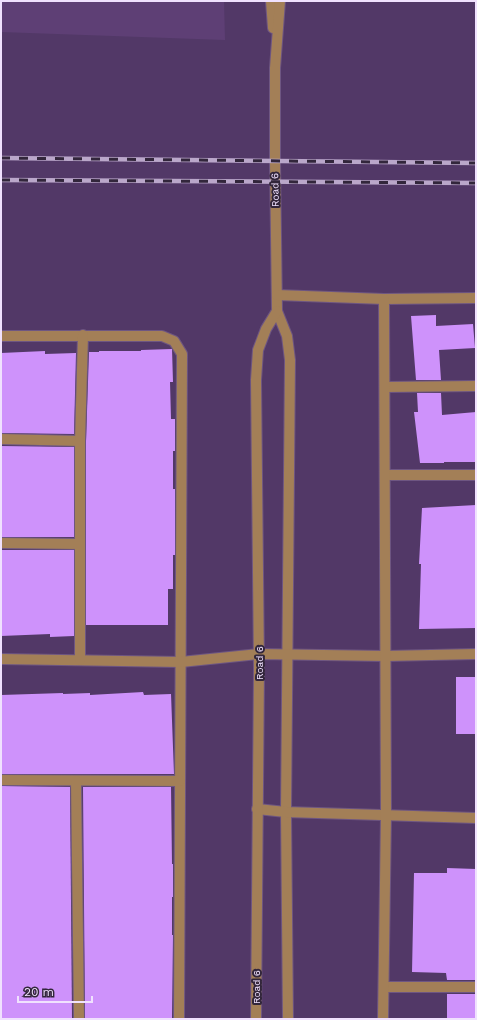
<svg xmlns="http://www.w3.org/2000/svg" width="477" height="1020" font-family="'Work Sans',sans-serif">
  <rect width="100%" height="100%" fill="#523867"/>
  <polygon fill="#5e3f75" points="1,1 224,1 225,40 1,32"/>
  <g fill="#ce92fb">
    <polygon points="436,315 436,326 473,324 475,348 439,350 441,380 416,380 411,316"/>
    <polygon points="172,349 173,382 170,382 171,419 175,419 175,451 173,451 173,489 175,489 175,555 173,555 173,589 168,589 168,625 86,625 86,441 89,352 99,352 99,351 141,351 141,350"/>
    <polygon points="45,351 45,354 76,353 74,434 1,433 1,353"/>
    <polygon points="417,393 441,393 442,415 476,412 476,462 444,462 444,463 420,463 414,412 418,412"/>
    <polygon points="1,446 74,447 74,537 1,537"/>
    <polygon points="476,505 476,628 419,629 421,564 419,564 422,508"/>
    <polygon points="1,550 74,550 74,636 50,637 50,634 1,636"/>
    <rect x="456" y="677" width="20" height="57"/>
    <polygon points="143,692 144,695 171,694 174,774 1,774 1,695 63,693 63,694 90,693 90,695"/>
    <polygon points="1,786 70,787 72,1019 1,1019"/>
    <polygon points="83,787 171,787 172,864 173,864 173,897 172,897 172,935 173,935 172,1019 85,1019"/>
    <polygon points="447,868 476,869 476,980 447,980 446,973 412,972 414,873 447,873"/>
    <rect x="447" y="994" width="29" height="25"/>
  </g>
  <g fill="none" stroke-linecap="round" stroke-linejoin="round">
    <defs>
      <g id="minor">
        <polyline points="271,1 273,28"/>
        <polyline points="280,1 275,68 275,161 277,311 287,336 290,360 286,812 288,1019"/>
        <polyline points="277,295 384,299 476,298"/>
        <polyline points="1,336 162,336 174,341 182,354 179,1019"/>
        <polyline points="385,387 476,386"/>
        <polyline points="1,439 80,441"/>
        <polyline points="385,475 476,475"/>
        <polyline points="1,543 80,544"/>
        <polyline points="1,659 181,662 259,654 386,656 476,654"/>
        <polyline points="80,660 80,441 83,335"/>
        <polyline points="1,780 180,781"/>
        <polyline points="76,781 79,1019"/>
        <polyline points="257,809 286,812 476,818"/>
        <polyline points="384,987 476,987"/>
        <polyline points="256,1019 259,668 256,380 258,350 266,329 277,311"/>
        <polyline points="383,1019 386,815 384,299"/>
      </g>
    </defs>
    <use href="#minor" stroke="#6e5682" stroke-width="12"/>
    <use href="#minor" stroke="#a37f57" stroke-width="10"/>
    <defs>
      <g id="rail">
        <polyline points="1,158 476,163"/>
        <polyline points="1,180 476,183"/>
      </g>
    </defs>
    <use href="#rail" stroke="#baa7ca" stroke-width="4.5"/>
    <use href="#rail" stroke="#32263b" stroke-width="3" stroke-dasharray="9" stroke-linecap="butt"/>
  </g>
  <g text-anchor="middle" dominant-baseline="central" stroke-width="4" stroke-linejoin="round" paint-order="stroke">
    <g font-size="10" fill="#f0e1fe" stroke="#32263b">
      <text transform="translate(275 190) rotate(-91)">Road 6</text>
      <text transform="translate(259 663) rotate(-90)">Road 6</text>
      <text transform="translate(256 987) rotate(-90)">Road 6</text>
    </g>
  </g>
  <rect width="477" height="1020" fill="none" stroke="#f0e1fe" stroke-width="4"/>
  <path d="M18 996v6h74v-6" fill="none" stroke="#f0e1fe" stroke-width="2"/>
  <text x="24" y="996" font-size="12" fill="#f0e1fe" stroke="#32263b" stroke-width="3" paint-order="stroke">20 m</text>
</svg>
